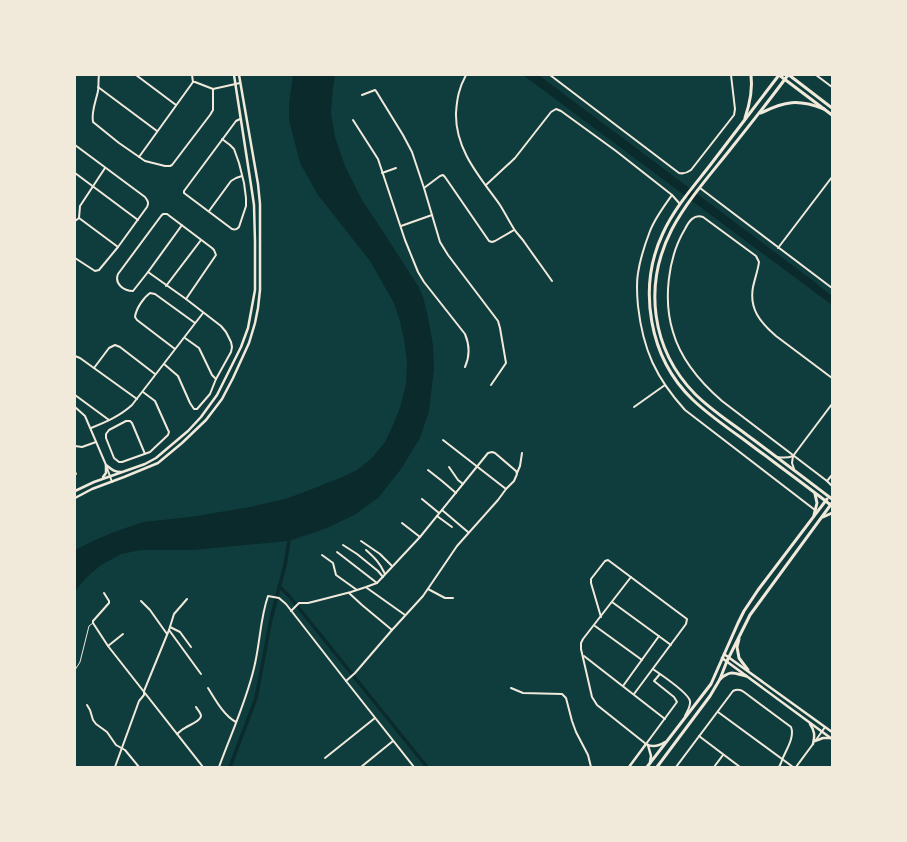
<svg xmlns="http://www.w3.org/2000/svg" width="907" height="842" font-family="Roboto,sans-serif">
  <rect width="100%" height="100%" fill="#0f3d3e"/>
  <g fill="#0a2a2b">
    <polygon points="293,75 335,75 333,88 331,113 335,137 345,166 362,200 384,233 418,286 423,297 427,313 433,345 434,368 429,411 420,438 401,469 379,497 356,514 327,528 289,541 193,550 141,550 121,554 101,565 87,577 75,591 75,550 97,539 117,531 143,522 190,517 250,507 285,499 307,491 340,478 357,470 372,458 385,442 393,425 400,408 406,384 407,362 404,339 400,321 394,303 370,261 318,195 300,163 289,120 289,104"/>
    <polygon points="523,75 539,75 540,76 812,280 832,296 832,305"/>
  </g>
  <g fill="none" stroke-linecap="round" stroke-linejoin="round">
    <g stroke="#0a2a2b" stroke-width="3.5">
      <polyline points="279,586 289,596 427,767"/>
      <polyline points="230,767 256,698 271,619 285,565 289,541 288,537"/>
    </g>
    <polyline stroke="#f1e9da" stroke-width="1" points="75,670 80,662 89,626 93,623"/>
    <g stroke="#f1e9da" stroke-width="2">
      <path d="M99 75C98 80 99 86 98 91 96 101 91 112 93 122L119 143 145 161 165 166H170L172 165 210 115 213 110V89"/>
      <polyline points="136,75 176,105"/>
      <path d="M466 75C459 88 457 98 456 113 455 150 480 177 500 205 505 213 509 221 514 229 517 234 522 238 525 243 534 256 543 268 552 281"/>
      <path d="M550 75 679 173C683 174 687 173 691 170L734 115 735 109 731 75"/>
      <polyline points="816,75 832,87"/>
      <polyline points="193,82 195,82 213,89 240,83"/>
      <polyline points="98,87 157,131"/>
      <polyline points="362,95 375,90 376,91 403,135 412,152 424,188 440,242 448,255 498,321 500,328 506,363 491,385"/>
      <path d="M353 120 378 159 405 240 418 272 424 282 465 334C470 346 470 356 465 367"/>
      <path d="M222 139 230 145 234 149 239 163 244 183 246 198V206L239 227C237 229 236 230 232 229L184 193V191L236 121 240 119"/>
      <path d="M75 145 145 197C148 201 149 203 147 207L118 247 99 270 95 271 75 258"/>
      <polyline points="139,157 193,82 192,75"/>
      <polyline points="75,173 138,220"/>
      <polyline points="382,173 396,168"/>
      <polyline points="486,185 515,158 551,112 556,109 561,111 616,151 672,195 680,204"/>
      <polyline points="424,188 440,176 443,175 445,177 489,241 492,242 495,241 514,230"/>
      <polyline points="700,188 832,288"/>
      <path d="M672 195C664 206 655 218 650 231 645 244 640 260 638 273 636 284 637 295 638 306 643 350 656 378 685 410L815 510"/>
      <polyline points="209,211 231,181 236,178 242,176"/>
      <polyline points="79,218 118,247"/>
      <polyline points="75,221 79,218 80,206 82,203 105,168"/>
      <path d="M182 225 148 272 133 291C124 291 114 284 118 274L161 216 163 214H167L212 248 214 250 216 255 186 299"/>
      <polyline points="401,226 432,215"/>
      <polyline points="778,248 832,177"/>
      <polyline points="148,272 186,299 221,326 226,332 231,342 232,347 231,352 216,379 210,394 197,409 194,409 190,403 178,376 164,364"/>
      <polyline points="166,286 201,240"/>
      <polyline points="185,338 199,348 212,375 216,379"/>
      <path d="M175 349 137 320 135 317C136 309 143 298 150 293L155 294 195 323"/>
      <polyline points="75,356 80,358 137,399"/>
      <polyline points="94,368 109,348 115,345 120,347 155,374"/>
      <path d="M832 378 776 336C760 322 749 309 753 287 755 278 758 270 759 262L756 256 703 217C694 214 689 221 685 229 668 257 663 300 673 332 681 360 700 382 722 401L827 481 832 486"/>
      <polyline points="143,392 155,401 168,430 169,432 168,435 150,452 122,462 119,462 114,458 106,438 106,434 109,430 126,421 130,421 132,423 145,454"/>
      <polyline points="75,395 109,420"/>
      <polyline points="75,407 85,416 106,465 112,482"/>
      <polyline points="634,407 665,385"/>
      <path d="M91 428C106 422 120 416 132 405L203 313"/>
      <polyline points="443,440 506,489"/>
      <polyline points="75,446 82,447 96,442"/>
      <path d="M777 457C783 458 788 458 793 456"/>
      <polyline points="449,467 458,480 463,484"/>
      <polyline points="794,469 792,463 793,456 832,404"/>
      <polyline points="428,470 442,481 456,493"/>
      <polyline points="75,472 76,474"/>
      <polyline points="517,473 520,466 522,453"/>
      <polyline points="827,481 832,475"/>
      <polyline points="422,499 439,513"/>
      <polyline points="442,510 468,532"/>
      <polyline points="437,516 452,527"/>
      <polyline points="402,523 420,537"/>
      <polyline points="361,541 380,554 392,566"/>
      <polyline points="343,545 357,554 378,571 383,577"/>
      <path d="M366 550C375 558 380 563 385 574"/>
      <polyline points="337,552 377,583"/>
      <polyline points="322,555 333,563 336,575 357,590"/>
      <polyline points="631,577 583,639 581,643 581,649 592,697 597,705 646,744 677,702 674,697 654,681 660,674"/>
      <polyline points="367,588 405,615"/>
      <polyline points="428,589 445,598 453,598"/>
      <polyline points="104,593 109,601 109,603 93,621 93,623 108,646 203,767"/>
      <polyline points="349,593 362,605 392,630"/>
      <polyline points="141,601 150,610 167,634"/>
      <polyline points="612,602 671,645"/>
      <polyline points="291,611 299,603 308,603 320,600 351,592 366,587 377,583 420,537 488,453 492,452 495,453 516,471 517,474 514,481 506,489 498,500 457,546 423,596 392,630 355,673 346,681"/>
      <polyline points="601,617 591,583 591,579 605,561 608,560 687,619 686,624 634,694"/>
      <polyline points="595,626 642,660"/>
      <polyline points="170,627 180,632 191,647"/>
      <polyline points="169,630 201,674"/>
      <polyline points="108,646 123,634"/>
      <polyline points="584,656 665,719"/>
      <path d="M653 669C661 675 688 692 690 701 691 706 687 712 685 716"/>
      <polyline points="623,686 659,636"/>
      <path d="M208 688C215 699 224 716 236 722"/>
      <polyline points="511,688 523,693 562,694 566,698 572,721 576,732 588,755 591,767"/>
      <polyline points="87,705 90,710 93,720 96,724 107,732 116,745 125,750 139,767"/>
      <polyline points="718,712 793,767"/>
      <path d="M177 734C180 732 182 729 185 728 189 725 201 721 201 716 201 713 197 709 196 707"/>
      <polyline points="699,736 740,767"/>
      <polyline points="816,740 825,727"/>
      <polyline points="325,758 375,718"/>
      <polyline points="115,767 139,701 144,695 144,691 169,630 174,614 187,599"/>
      <path d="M219 767C231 734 246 702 254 668 260 644 260 619 268 596L279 598 286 604 346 681 414 767"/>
      <polyline points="361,767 393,741"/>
      <path d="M676 767 733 691C737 689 740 689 744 692L791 727C795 737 786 750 782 760L781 763 779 767"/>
      <polyline points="714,767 723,755"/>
      <polyline points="796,767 813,744"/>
    </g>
    <g stroke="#f1e9da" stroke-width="2.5">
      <polyline points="724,654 832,732"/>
      <polyline points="722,658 832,739"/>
      <path d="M810 724C815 731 815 736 813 744"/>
      <polyline points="815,741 823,738 830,738"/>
      <polyline points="648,745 651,756 650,762"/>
      <path d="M629 767 646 744C653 748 659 746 665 742"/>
    </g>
    <g stroke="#f1e9da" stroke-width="2.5">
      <path d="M106 465C111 469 114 472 121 472"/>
      <polyline points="103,477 106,473 106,465"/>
      <polyline points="75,491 94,482 145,464 156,458 188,431 201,417 217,395 241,347 248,328 255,290 255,242 254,205 251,185 234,75"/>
      <polyline points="75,498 92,489 124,477 158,463 182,443 206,420 222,399 233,378 249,343 255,323 258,308 260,290 260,204 258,184 239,75"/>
    </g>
    <g stroke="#f1e9da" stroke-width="3">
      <path d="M779 75C756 105 734 134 711 164 694 186 675 207 663 233 637 288 649 358 693 400 708 414 726 427 743 439 772 461 803 483 832 506"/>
      <polyline points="779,75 832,115"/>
      <path d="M788 75C769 101 749 126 729 151 709 176 687 201 672 229 643 285 651 349 695 394 711 410 730 422 747 435 776 456 804 478 832 499"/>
      <polyline points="789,75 832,108"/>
      <path d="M761 113C785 101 798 99 824 109"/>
      <path d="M745 118C750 103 753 90 751 75"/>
      <polyline points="814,515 817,503 815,494"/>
      <polyline points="823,517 832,513"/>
      <polyline points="739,639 737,647 739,658 748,670"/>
      <path d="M720 679C731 670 733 673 746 676"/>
      <polyline points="647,767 711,684 738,623 744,611 758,590 827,499"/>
      <polyline points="657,767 710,696 720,679 727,661 750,615 832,503"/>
    </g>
  </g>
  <rect width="907" height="842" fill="none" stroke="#f1e9da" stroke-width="152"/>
</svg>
